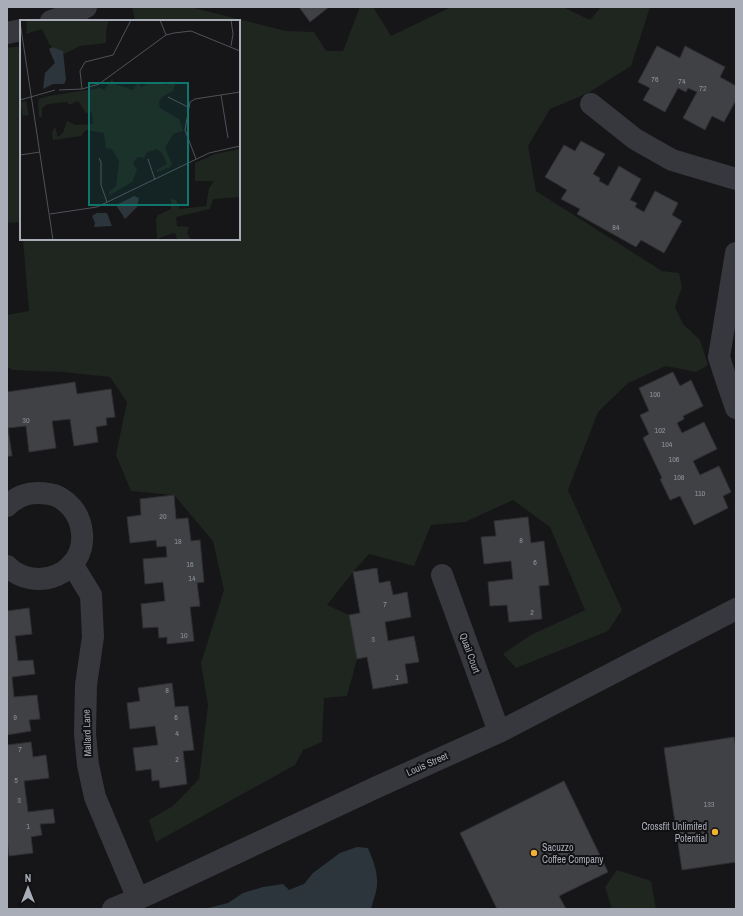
<svg xmlns="http://www.w3.org/2000/svg" width="743" height="916" font-family="'Archivo Narrow',sans-serif">
  <rect width="100%" height="100%" fill="#161618"/>
  <g fill="#1e261f">
    <polygon points="132,7 194,7 194,8 286,31 314,32 326,51 343,51 360,7 373,7 391,36 451,7 563,7 590,20 601,7 650,7 631,66 588,93 550,109 528,146 536,191 662,271 679,273 682,287 675,307 683,324 700,340 708,365 696,372 666,366 628,383 598,412 568,490 622,610 608,631 516,668 503,654 531,635 585,610 550,527 513,500 465,522 431,525 414,566 369,554 353,572 327,605 349,615 357,659 347,696 324,698 322,742 303,750 295,765 156,842 149,820 173,806 199,779 208,705 201,663 224,590 213,541 174,495 131,491 116,455 127,402 110,377 63,372 13,370 7,367 7,315 29,311 23,239 239,239 239,21 135,21"/>
    <polygon points="21,46 21,222 7,223 7,48"/>
    <polygon points="617,870 651,881 656,909 612,909 605,887"/>
  </g>
  <path fill="#2c353c" d="M357 847 368 848C372 858 377 869 377 880 378 890 373 900 371 909H207L208 908 228 903 243 893 263 887 283 884 289 890 304 884 313 873 340 853Z"/>
  <g fill="#404145" stroke="#303034">
    <polygon points="299,7 329,7 310,22"/>
    <polygon points="657,46 680,58 685,46 725,67 720,77 736,86 736,100 724,122 712,116 705,130 683,118 697,92 688,88 686,92 678,88 665,112 643,100 650,88 638,82"/>
    <polygon points="581,141 605,154 593,174 600,178 599,181 608,186 619,166 641,179 630,200 637,203 635,207 644,212 655,191 678,203 672,215 682,221 664,253 641,240 636,247 577,214 580,209 561,199 567,190 545,177 564,145 575,151"/>
    <polygon points="673,372 680,386 691,380 703,406 683,416 684,419 677,423 682,433 704,422 717,449 693,461 700,475 719,466 731,492 723,496 728,508 694,525 680,496 670,500 660,479 662,478 643,438 649,434 640,415 649,411 639,388"/>
    <polygon points="75,382 77,394 111,389 115,417 106,418 107,425 96,427 98,442 74,446 70,419 52,421 56,448 29,452 26,426 8,428 12,456 7,456 7,392"/>
    <polygon points="174,495 176,519 188,518 191,541 200,540 204,582 197,583 200,606 190,607 194,641 167,644 167,637 159,638 158,627 143,628 141,604 165,601 163,582 145,584 143,559 167,557 166,546 157,547 156,540 130,543 127,517 141,515 140,499"/>
    <polygon points="528,517 531,543 544,541 549,585 539,586 542,619 509,622 507,605 490,606 488,582 513,579 511,561 484,564 481,537 496,536 494,521"/>
    <polygon points="377,568 379,583 390,581 393,595 407,592 411,617 385,622 388,641 414,636 419,662 405,664 408,683 373,689 367,657 357,659 349,615 360,613 353,572"/>
    <polygon points="29,608 32,634 15,636 18,661 33,660 35,674 12,677 14,697 37,695 40,719 29,720 31,731 7,735 7,611"/>
    <polygon points="172,683 175,707 188,706 194,750 183,751 187,784 160,788 159,780 152,781 151,769 136,771 133,748 158,745 155,726 130,729 127,703 140,701 138,688"/>
    <polygon points="734,737 736,749 736,862 682,870 664,748"/>
    <polygon points="31,742 33,757 46,755 49,778 24,781 28,812 53,809 55,823 40,824 42,835 31,837 33,853 9,856 7,839 7,745"/>
    <polygon points="564,781 608,872 559,896 566,909 497,909 460,833"/>
  </g>
  <g fill="none" stroke-linecap="round" stroke-linejoin="round">
    <g stroke="#37383d" stroke-width="22">
      <polyline points="51,21 79,11 86,7"/>
      <polyline points="7,33 21,30"/>
      <polyline points="591,104 635,139 672,160 736,179"/>
      <polyline points="736,253 719,357 725,376 736,408"/>
      <path d="M7 506C19 494 32 491 49 494 58 495 66 501 72 508 78 515 81 523 82 533 86 574 35 594 7 566"/>
      <polyline points="72,564 91,595 93,637 86,685 85,734 88,765 95,797 138,899"/>
      <polyline points="442,575 499,732"/>
      <polyline points="113,909 151,893 377,787 499,732 736,609"/>
    </g>
  </g>
  <g fill="#f2b134" stroke="#111113" stroke-width="1.5">
    <circle cx="715" cy="832" r="4"/>
    <circle cx="534" cy="853" r="4"/>
  </g>
  <g text-anchor="middle" dominant-baseline="central" stroke-width="4" stroke-linejoin="round" paint-order="stroke">
    <g font-size="8" fill="#8e929b">
      <text x="655" y="79">76</text>
      <text x="682" y="81">74</text>
      <text x="703" y="88">72</text>
      <text x="616" y="227">84</text>
      <text x="655" y="394">100</text>
      <text x="26" y="420">30</text>
      <text x="660" y="430">102</text>
      <text x="667" y="444">104</text>
      <text x="674" y="459">106</text>
      <text x="679" y="477">108</text>
      <text x="700" y="493">110</text>
      <text x="163" y="516">20</text>
      <text x="521" y="540">8</text>
      <text x="178" y="541">18</text>
      <text x="535" y="562">6</text>
      <text x="190" y="564">16</text>
      <text x="192" y="578">14</text>
      <text x="385" y="604">7</text>
      <text x="532" y="612">2</text>
      <text x="184" y="635">10</text>
      <text x="373" y="639">3</text>
      <text x="397" y="677">1</text>
      <text x="167" y="690">8</text>
      <text x="15" y="717">9</text>
      <text x="176" y="717">6</text>
      <text x="177" y="733">4</text>
      <text x="20" y="749">7</text>
      <text x="177" y="759">2</text>
      <text x="16" y="780">5</text>
      <text x="19" y="800">3</text>
      <text x="709" y="804">133</text>
      <text x="28" y="826">1</text>
    </g>
    <g font-size="10" fill="#a8adb8" stroke="#111113">
      <text transform="translate(470 653) rotate(70)">Quail Court</text>
      <text transform="translate(87 733) rotate(-92)">Mallard Lane</text>
      <text transform="translate(427 764) rotate(-24)">Louis Street</text>
    </g>
    <g font-size="10" fill="#a8adb8" stroke="#111113" text-anchor="end">
      <text x="707" y="826">Crossfit Unlimited<tspan x="707" dy="12">Potential</tspan></text>
      <text x="542" y="847" text-anchor="start">Sacuzzo<tspan x="542" dy="12">Coffee Company</tspan></text>
    </g>
  </g>
  <g transform="translate(20 20)">
    <rect width="220" height="220" fill="#161618"/>
    <path d="M7 0H89L86 10V23L60 26 42 35 29 24 22 9 6 14ZM92 59 95 64 113 70 118 62 121 67 133 62 147 65 151 61 156 62 153 71 142 77 139 82 140 88 159 99 163 111 153 114 145 128 152 144 150 147 138 152 136 150 147 144 142 133 137 129 126 133 124 138 118 137 113 143 117 150 112 162 90 175 89 172 96 166 99 141 92 129 86 128 84 113 66 110 61 116 33 120 32 112 35 107 38 117 43 113 47 101 56 105 73 104 72 92 66 93 58 81 49 85 47 82 28 84 22 88V97H19L18 83 19 79 28 76 80 68 84 70ZM6 81 9 95 3 96 0 82ZM220 129V177L193 179 190 189 156 197 157 206 169 207 167 213 171 220H157L156 214 153 213 137 219 136 199 138 195 151 189V179L156 180 160 189 186 186 189 168 194 161H175V143L195 134Z" fill="#1e261f"/>
    <path d="M32 27 43 31 46 60 44 64H33L23 69 25 53 35 43 29 29ZM114 176 119 178 117 187 105 199 96 185ZM77 193H87L92 206 74 207 75 203 72 196Z" fill="#2c353c"/>
    <path fill="none" stroke="#505258" stroke-width="1" d="M140 0 146 15M0 2 33 220M211 26 213 14 211 0M62 69 60 51 65 42 93 35 111 0M39 70 62 69 79 64 146 15 154 13 171 11 220 31M201 75 208 118M148 77 168 87M0 80 35 70M0 135 20 132M79 138 81 142V165L87 182M128 139 135 160M176 139 165 110 170 82 175 79 220 72M30 194 77 187 189 133 220 126"/>
    <path fill="#0f766e" fill-opacity="0.15" stroke="#0f766e" stroke-width="2" d="M69 63H168V185H69Z"/>
    <rect width="220" height="220" fill="none" stroke="#a8adb8" stroke-width="2"/>
  </g>
  <rect width="743" height="916" fill="none" stroke="#a8adb8" stroke-width="16"/>
  <g transform="translate(28 888)" stroke="#111113" stroke-width="3" paint-order="stroke">
  <path d="M0-3L7 15L0 10L-7 15Z" fill="#a8adb8"/>
  <text y="-6" font-size="11" font-weight="bold" text-anchor="middle" fill="#a8adb8">N</text>
  </g>
</svg>
